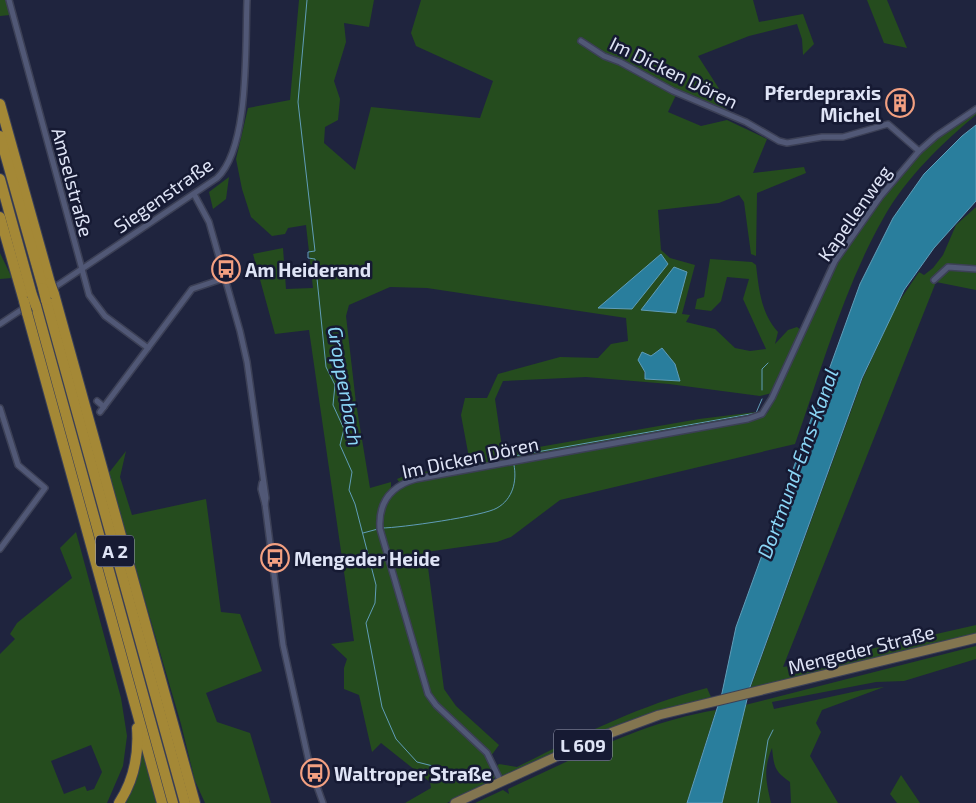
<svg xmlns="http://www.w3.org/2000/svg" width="976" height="803" font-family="'Exo 2',sans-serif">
  <rect width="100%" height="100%" fill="#1f243e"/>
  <g fill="#254c1e" fill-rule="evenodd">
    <polygon points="0,0 6,0 10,15 0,16"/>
    <path d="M299 0H374L369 27 344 23 346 42 334 81 340 99 338 120 325 127 324 143 355 170 371 107 480 118 493 81 416 46 411 33 421 0H753L759 22 803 14 814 44 803 55 802 39 797 24 749 36 698 56 725 98 721 100 728 112 726 116 676 95 668 112 701 126 727 120 767 139 753 173 804 167 806 173 757 193 756 256 751 254 744 202 739 195 719 203 658 210 661 250 670 258 695 265 682 314 690 315 686 322 715 329 735 348 750 351 766 349 743 299 749 279 727 277 721 301 711 311 695 309 697 299 704 297 710 259 752 262 756 265C759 290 761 313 778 332L775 344 788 330 797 327 801 330 772 393 760 396 669 384 586 377 503 381 495 399 504 461 499 465V467L764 416 768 412 836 261 883 196 921 152 930 143 976 110V115C942 143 906 178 884 217 844 287 822 368 795 444L560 500 511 537 497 542 426 552 444 689 456 706 499 745 488 760 495 776 493 781 447 803H405L431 788 430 782 381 743 372 752 359 695 344 689V668L347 659 331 644 354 641 309 330 275 334 253 254 283 248 286 289 313 288 306 225 288 228 285 234 272 236 251 217 242 189 236 159 248 108 290 100ZM390 287 427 288 626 318 628 341 611 344 598 358 560 357 498 374 487 398H465L461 415 470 463 404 476 397 479 399 482 405 481 384 502 378 529V511L391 487V482L370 488 356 403 346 316 349 305ZM662 348 675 364 680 381 645 379 642 352 651 356Z"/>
    <polygon points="867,0 887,0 907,48 884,43"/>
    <polygon points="229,177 226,199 213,209 209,192"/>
    <polygon points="976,207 976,290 936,282 783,667 813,662 976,625 976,633 750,689 863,378 896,306 919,272 924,275 933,268 943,255 956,225"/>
    <polygon points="0,253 12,278 0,279"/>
    <polygon points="756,412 757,415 517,461 516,451 699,419"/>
    <polygon points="126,451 120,477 132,515 206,499 221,612 240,614 262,671 206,693 217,722 250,733 271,803 205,803 195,781 181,724 108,474"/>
    <path d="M76 532 121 698 127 736 123 766 107 803H0V654L15 639 10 634 17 623 72 578 60 548ZM91 745 102 772 94 789 87 791 85 786 64 794 51 761Z"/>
    <path d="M976 646V659L904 681 876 682 772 702 774 709 862 690 884 687 822 710 816 723 821 732 810 756 838 803H791L790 782C774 771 774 766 772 748 763 770 766 781 771 803H722L745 705Z"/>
    <path d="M707 688 711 697 627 721 504 776 499 774 496 767 499 764 517 767C579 736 640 705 707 688Z"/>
    <path d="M716 710 687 803H475L503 790 509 794 508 789C576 758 642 722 716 710Z"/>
    <polygon points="141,741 158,803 122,803"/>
    <polygon points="901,775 920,803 897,803 890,794"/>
  </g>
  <g fill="#297e9d" stroke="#609db8">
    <polygon points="976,125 976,201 934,248 904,290 862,378 750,687 722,803 687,803 722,693 736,627 860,284 893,218 924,174 962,136"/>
    <polygon points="661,254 668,264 632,309 598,308"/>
    <polygon points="674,267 687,272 676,313 641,310"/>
    <polygon points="662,348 675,364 680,381 645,379 645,372 638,360 642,352 651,356"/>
  </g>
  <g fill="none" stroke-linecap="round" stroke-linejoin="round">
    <g stroke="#609db8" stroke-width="1">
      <polyline points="307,0 298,102 315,251 308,252 308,258 315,259 326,367 335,385 333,405 344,429 340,445 352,472 349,490 355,504 376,585 375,603 366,623 382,707 396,739 417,762 437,767 449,779"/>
      <polyline points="762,390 762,369 768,363"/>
      <polyline points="514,460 514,456 756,413 762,399"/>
      <path d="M382 528C400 528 484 516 497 508 513 499 517 481 514 465"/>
      <polyline points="363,533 378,529"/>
      <polyline points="758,803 768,740 773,730"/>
    </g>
    <defs>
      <g id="street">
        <polyline points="9,0 89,295 105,316 148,348"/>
        <polyline points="581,41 604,56 620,62 673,91 746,122 779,141 787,143 822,137 843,137 888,124 919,151"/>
        <polyline points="194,194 209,222 240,331 247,362 266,498 265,504 283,645 310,767 323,803"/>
        <polyline points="934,280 948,267 976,269"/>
        <path d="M52 289 217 178C250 147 245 45 247 0"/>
        <polyline points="0,324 27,306"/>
        <polyline points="97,401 104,407"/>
        <polyline points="0,408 18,465 45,488 0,549"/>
        <polyline points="100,412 192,289 225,278"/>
        <polyline points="262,483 261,489 265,504"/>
        <path d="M501 782 487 753 436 705 428 694 380 529C378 502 391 486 416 479L748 419 762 414 772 398 835 261 880 197 919 151 936 136 976 109"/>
      </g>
      <polyline id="primary" points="455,803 597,738 659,715 976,638"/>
      <g id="highway">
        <polyline points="0,104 50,283"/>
        <polyline points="0,136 43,288"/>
        <polyline points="0,179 32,295"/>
        <polyline points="0,217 24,301"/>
        <polyline points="54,294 195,803"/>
        <polyline points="46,300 185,803"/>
        <polyline points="36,306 173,803"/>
        <polyline points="27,313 162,803"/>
        <path d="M119 803C134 780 139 756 137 728"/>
      </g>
    </defs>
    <use href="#street" stroke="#3c4056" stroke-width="8"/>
    <use href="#primary" stroke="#3c4056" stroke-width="11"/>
    <use href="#highway" stroke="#3c4056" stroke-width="12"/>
    <use href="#street" stroke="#515876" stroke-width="5"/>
    <use href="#primary" stroke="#837550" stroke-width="9"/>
    <use href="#highway" stroke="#a48836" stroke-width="10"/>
    <defs>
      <g id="highway-bridge">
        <polyline points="50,283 54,294"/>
        <polyline points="43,288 46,300"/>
        <polyline points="32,295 36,306"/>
        <polyline points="24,301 27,313"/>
      </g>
    </defs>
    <use href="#highway-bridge" stroke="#3c4056" stroke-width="12" stroke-linecap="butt"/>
    <use href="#highway-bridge" stroke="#a48836" stroke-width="10"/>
  </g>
  <defs>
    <symbol id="building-ring" viewBox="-11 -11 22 22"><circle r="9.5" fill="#161a33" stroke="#f3a081" stroke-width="1.5"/><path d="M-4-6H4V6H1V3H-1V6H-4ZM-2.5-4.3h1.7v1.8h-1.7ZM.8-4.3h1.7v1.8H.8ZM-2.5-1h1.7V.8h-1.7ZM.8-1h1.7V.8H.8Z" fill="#f3a081"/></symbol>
    <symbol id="bus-ring" viewBox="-11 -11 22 22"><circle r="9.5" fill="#161a33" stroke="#f3a081" stroke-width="1.5"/><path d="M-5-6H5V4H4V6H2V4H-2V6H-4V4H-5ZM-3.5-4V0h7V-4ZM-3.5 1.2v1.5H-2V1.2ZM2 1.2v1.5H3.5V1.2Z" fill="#f3a081"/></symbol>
  </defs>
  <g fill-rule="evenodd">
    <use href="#building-ring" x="884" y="87" width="32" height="32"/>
    <use href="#bus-ring" x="210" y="253" width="32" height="32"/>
    <use href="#bus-ring" x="259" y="542" width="32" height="32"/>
    <use href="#bus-ring" x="299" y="757" width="32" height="32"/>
  </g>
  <g text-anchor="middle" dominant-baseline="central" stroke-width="5" stroke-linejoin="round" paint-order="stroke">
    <g fill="#161a33" stroke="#a3a7bc" stroke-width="1">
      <rect x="96" y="535.5" width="38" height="31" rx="4"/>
      <rect x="554" y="729.5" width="58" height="31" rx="4"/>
    </g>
    <g font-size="18" font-weight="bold" fill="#dfe4f6">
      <text x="115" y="551">A 2</text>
      <text x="583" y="745">L 609</text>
    </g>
    <g font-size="19" fill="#dfe4f6" stroke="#161a33">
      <text transform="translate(674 72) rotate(26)">Im Dicken Dören</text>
      <text transform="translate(73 182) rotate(75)">Amselstraße</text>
      <text transform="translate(163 195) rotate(-35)">Siegenstraße</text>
      <text transform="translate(854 213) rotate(-55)">Kapellenweg</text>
      <text transform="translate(470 457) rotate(-12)">Im Dicken Dören</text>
      <text transform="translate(861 649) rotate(-14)">Mengeder Straße</text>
    </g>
    <g font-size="19" font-weight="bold" fill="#dfe4f6" stroke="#161a33" text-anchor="start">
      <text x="881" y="92" text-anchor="end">Pferdepraxis<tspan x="881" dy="22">Michel</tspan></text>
      <text x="245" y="269">Am Heiderand</text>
      <text x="294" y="558">Mengeder Heide</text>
      <text x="334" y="773">Waltroper Straße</text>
    </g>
    <g font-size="20" font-style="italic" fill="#8bd6f6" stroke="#161a33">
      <text transform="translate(346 386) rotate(80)">Groppenbach</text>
      <text transform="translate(797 463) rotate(-70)">Dortmund-Ems-Kanal</text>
    </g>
  </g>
</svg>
